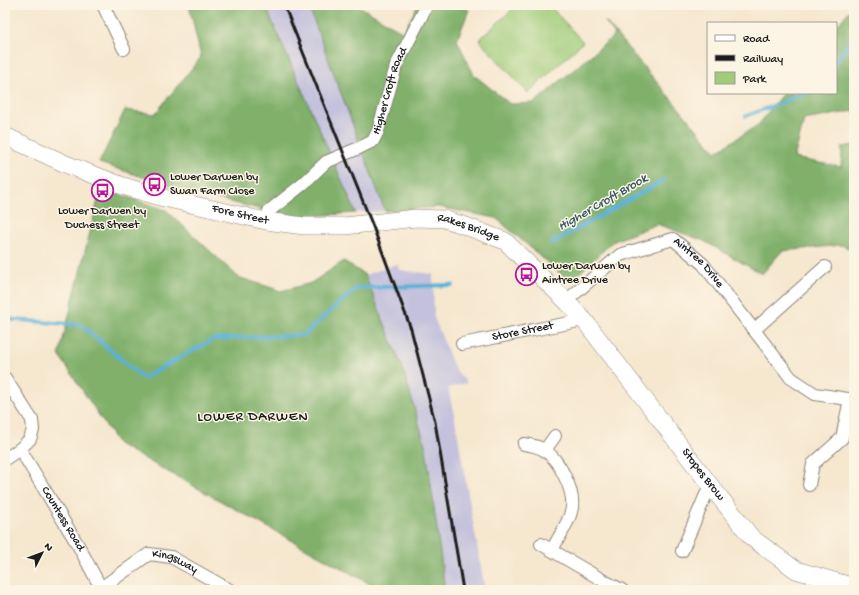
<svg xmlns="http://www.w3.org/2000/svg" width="859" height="595" font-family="'Gochi Hand',sans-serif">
  <rect width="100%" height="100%" fill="#fcf5e5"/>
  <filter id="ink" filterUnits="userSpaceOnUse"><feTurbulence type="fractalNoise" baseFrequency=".025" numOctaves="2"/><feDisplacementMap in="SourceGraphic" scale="8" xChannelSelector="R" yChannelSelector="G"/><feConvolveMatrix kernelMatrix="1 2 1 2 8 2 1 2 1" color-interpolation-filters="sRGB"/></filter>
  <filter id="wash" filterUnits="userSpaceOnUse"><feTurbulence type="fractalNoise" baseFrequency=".012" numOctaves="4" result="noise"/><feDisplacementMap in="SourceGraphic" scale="16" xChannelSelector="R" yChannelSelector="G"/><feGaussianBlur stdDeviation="0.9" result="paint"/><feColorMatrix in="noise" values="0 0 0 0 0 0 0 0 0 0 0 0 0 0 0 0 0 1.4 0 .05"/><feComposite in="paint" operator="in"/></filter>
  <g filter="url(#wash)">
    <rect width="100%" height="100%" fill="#f6e7cf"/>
    <g fill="#c3c1dc">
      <polygon points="262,5 309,5 385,211 347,213"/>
      <polygon points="397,264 399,270 433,274 434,318 455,369 467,383 448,388 454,414 485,590 445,590 426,448 403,369 365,275"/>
    </g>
    <polygon fill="#a0cc7a" stroke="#5e744b" points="517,5 549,5 583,42 528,93 479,40"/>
    <g fill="#80b06a" stroke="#4e6643">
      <polygon points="189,5 265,5 356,213 294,217 193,193 99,163 125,110 155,114 201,57"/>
      <polygon points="308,5 357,5 403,32 418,5 459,5 469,10 457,40 474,75 510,104 534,103 615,35 605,21 716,152 759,124 783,93 836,93 836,27 854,5 854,111 804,120 794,158 841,167 842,147 854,145 854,251 842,245 782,251 762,274 704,241 657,224 612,242 570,282 496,218 439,207 385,211"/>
      <polygon points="101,188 166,210 238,277 281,291 311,283 344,261 365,275 403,369 426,448 445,590 381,590 118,444 59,355"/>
    </g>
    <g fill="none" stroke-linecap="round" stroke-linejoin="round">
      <g stroke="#5ab1d7" stroke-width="4">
        <polyline points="836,61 854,37"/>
        <polyline points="746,116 807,93"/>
        <polyline points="552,243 664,180"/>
        <polyline points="5,319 81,325 143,378 214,339 304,335 356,288 452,285"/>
      </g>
    </g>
  </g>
  <g filter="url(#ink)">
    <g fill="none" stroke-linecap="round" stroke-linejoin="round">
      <defs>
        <g id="street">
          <polyline points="103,5 124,49"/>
          <path id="s1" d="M266 221 269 211 303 184 326 162 359 148 373 141 378 131 396 66 427 5"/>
          <path id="s2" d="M566 301 620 255 673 239 703 264 791 378 815 394 854 400"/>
          <polyline points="754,330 825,267"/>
          <path id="s3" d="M462 344 584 320"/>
          <polyline points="5,378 32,420 33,430 30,439 20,449 5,459"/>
          <path d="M524 444C530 445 538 446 544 450 559 459 577 494 571 512 568 524 558 538 552 550"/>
          <path id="s4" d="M20 449 78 545 102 590"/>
          <polyline points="545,450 555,436"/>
          <polyline points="809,485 813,464 842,438 850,399"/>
          <polyline points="541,544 604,581 622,590"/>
          <polyline points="682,551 710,485"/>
          <path id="s5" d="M101 588 149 554 171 557 230 590"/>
        </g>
        <g id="secondary">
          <path id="s6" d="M5 136 68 165 123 186 164 198 266 221 304 226H345L416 218 444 219 463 225 505 241 566 301 584 320 710 485 752 538 796 570 854 587"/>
        </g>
      </defs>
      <use href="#street" stroke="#898276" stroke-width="14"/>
      <use href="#secondary" stroke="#898276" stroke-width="18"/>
      <use href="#street" stroke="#fff" stroke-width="12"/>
      <use href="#secondary" stroke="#fff" stroke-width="17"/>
      <polyline stroke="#1c1c1c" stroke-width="3" points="284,5 372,224 411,329 435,422 463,590"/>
    </g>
  </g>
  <defs>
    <symbol id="bus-ring" viewBox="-11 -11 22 22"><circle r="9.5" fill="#fcf5e5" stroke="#b5179e" stroke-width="1.5"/><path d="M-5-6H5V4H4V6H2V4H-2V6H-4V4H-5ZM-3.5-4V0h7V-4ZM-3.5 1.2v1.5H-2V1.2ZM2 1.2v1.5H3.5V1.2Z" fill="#b5179e"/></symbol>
  </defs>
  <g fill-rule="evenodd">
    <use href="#bus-ring" x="142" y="172" width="25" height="25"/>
    <use href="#bus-ring" x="90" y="178" width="25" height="25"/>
    <use href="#bus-ring" x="514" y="262" width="25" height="25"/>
  </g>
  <g text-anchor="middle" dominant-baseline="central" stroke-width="3" stroke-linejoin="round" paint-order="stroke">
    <g font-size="12" fill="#1c1c1c" stroke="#fcf5e5">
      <text stroke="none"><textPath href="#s1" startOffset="190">Higher Croft Road</textPath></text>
      <text stroke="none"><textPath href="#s6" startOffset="249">Fore Street</textPath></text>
      <text stroke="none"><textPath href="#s6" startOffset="480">Rakes Bridge</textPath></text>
      <text stroke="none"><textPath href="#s2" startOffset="161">Aintree Drive</textPath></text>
      <text stroke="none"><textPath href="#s3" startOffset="62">Store Street</textPath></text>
      <text stroke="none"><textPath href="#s6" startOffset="826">Stopes Brow</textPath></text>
      <text stroke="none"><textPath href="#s4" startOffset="82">Countess Road</textPath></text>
      <text stroke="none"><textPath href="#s5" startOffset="86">Kingsway</textPath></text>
    </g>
    <g font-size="12" fill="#1c1c1c" stroke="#fcf5e5" text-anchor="start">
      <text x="170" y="178">Lower Darwen by<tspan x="170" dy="14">Swan Farm Close</tspan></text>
      <text x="102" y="212" text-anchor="middle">Lower Darwen by<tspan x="102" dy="14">Duchess Street</tspan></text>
      <text x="542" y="267">Lower Darwen by<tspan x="542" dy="14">Aintree Drive</tspan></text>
    </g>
    <g font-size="13" font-style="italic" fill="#355867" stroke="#fcf5e5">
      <text transform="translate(603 203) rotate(-30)">Higher Croft Brook</text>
    </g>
    <g font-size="14" letter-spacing="1" fill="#1c1c1c" stroke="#fcf5e5">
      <text x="253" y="417">LOWER DARWEN</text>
    </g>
  </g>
  <rect width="859" height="595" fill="none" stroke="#fcf5e5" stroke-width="20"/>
  <rect x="707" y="22" width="130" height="72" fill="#fcf5e5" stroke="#a29e95"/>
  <rect x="715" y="35" width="20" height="6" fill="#ffffff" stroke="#a29e95"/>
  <text x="743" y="42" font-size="12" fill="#1c1c1c">Road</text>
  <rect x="715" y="55" width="20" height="6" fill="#1c1c1c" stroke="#a29e95"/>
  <text x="743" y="62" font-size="12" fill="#1c1c1c">Railway</text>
  <rect x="715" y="72" width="20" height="12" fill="#a0cc7a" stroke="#a29e95"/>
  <text x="743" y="82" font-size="12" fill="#1c1c1c">Park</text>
  <g transform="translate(42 553) rotate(48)" stroke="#fcf5e5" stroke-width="3" paint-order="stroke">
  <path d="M0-3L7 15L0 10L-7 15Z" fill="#1c1c1c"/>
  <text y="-6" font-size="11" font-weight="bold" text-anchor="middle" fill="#1c1c1c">N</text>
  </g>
</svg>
